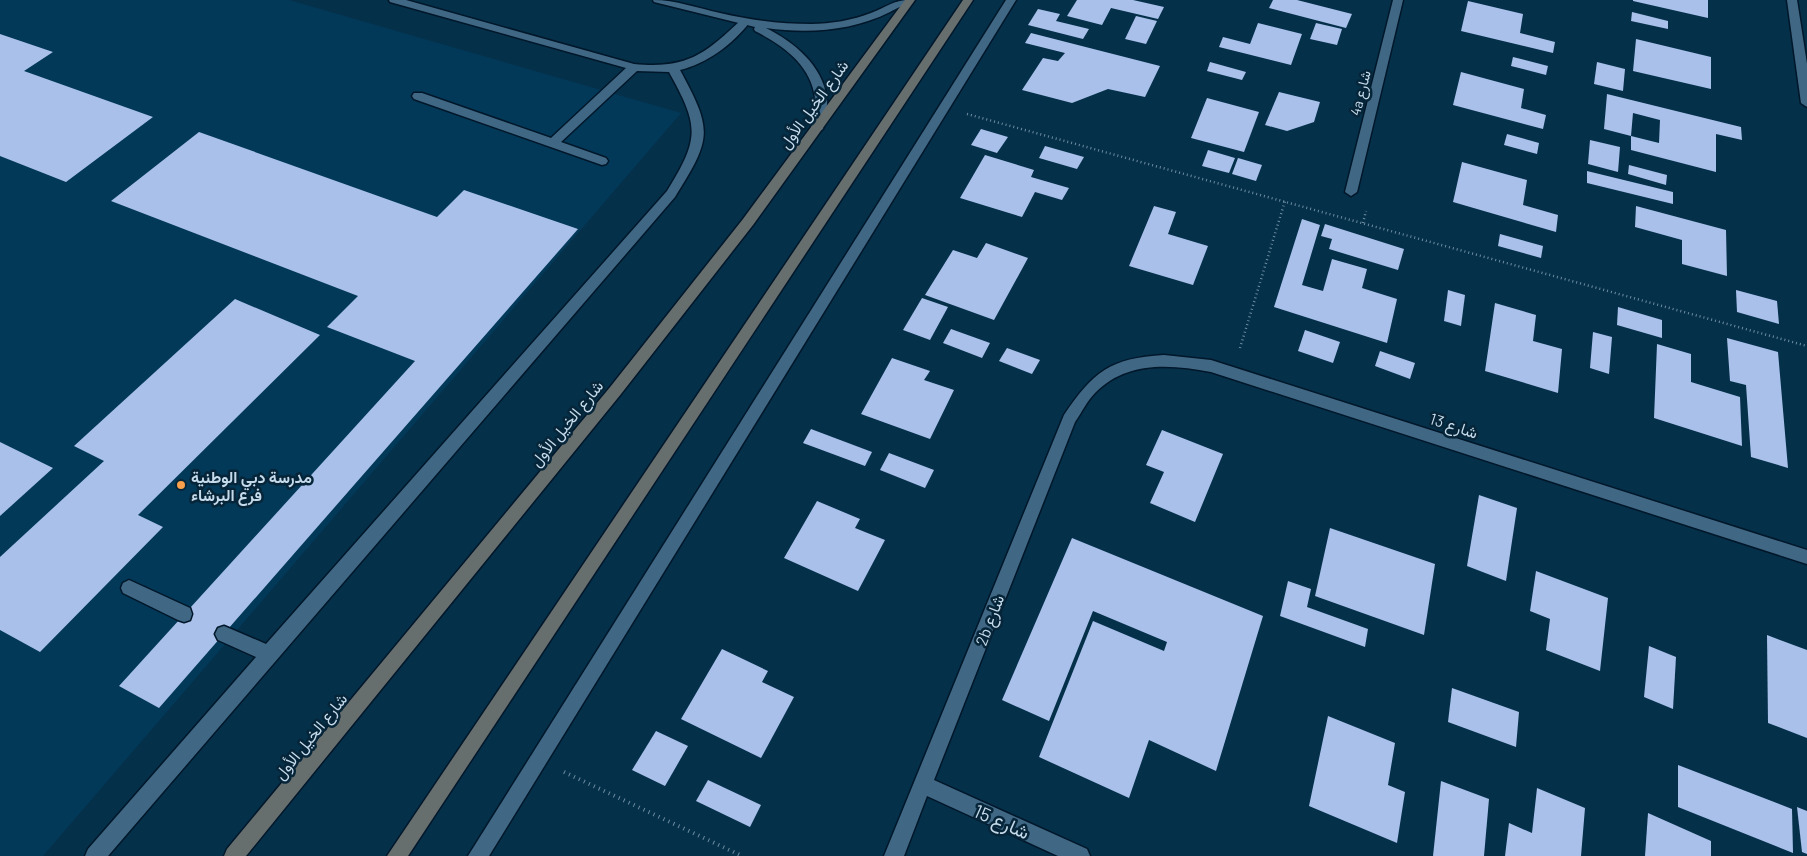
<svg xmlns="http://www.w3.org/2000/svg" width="1807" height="856" font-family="Barlow,Vazirmatn,sans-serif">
  <rect width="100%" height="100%" fill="#05304a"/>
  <polygon fill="#033958" points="0,0 289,0 681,113 43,856 0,856"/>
  <g fill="#a9c0ea">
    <polygon points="1077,0 1133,0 1164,7 1158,19 1111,8 1102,25 1067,16"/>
    <polygon points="1273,0 1297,0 1352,14 1346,28 1269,8"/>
    <polygon points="1633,0 1708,0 1708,18 1633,1"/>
    <polygon points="1468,1 1523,14 1520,33 1555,42 1553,53 1461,31"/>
    <polygon points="1038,9 1060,14 1056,21 1089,29 1083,39 1028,25"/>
    <polygon points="1632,12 1668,21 1668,29 1631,21"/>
    <polygon points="1136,16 1157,21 1146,44 1125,39"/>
    <polygon points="1258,23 1302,34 1291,65 1219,47 1223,37 1250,44"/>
    <polygon points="1316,23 1342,29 1337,45 1310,39"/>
    <polygon points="1031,33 1070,43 1160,66 1145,97 1108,89 1072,103 1022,90 1043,58 1058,61 1065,53 1025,43"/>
    <polygon points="0,34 53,52 24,71 153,117 66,182 0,156"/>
    <polygon points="1636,39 1711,57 1711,89 1633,71"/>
    <polygon points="1513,57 1548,66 1546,75 1511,66"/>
    <polygon points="1210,62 1246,72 1242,80 1207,71"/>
    <polygon points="1597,62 1625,69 1623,91 1594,84"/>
    <polygon points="1461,72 1524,89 1521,108 1546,115 1543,129 1453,105"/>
    <polygon points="1279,92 1320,102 1314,122 1287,131 1265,125"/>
    <polygon points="1607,94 1741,127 1742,140 1716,134 1716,172 1631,150 1631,136 1659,143 1660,120 1633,113 1631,136 1604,129"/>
    <polygon points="1207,98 1259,112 1244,152 1191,138"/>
    <polygon points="981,129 1008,137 997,153 971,145"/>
    <polygon points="199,132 437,217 464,190 578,229 159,708 119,686 415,361 327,327 358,296 111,201"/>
    <polygon points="1507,134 1539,143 1537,154 1504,145"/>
    <polygon points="1590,140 1620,147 1618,172 1588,164"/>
    <polygon points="1045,146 1084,157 1077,169 1039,158"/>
    <polygon points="1208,150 1235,158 1229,173 1202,166"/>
    <polygon points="985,155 1034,170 1031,177 1069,188 1062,200 1035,192 1022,217 960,198"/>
    <polygon points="1238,158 1262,165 1256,181 1232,174"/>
    <polygon points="1462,162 1527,180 1523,205 1558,215 1556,232 1453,202"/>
    <polygon points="1629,165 1667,175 1666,185 1628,174"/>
    <polygon points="1587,171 1673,192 1673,204 1587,183"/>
    <polygon points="1154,206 1176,212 1168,234 1208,246 1193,285 1129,266"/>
    <polygon points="1636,206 1726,230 1727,276 1682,264 1682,240 1635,227"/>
    <polygon points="1302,219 1320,225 1302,285 1323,291 1332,259 1367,269 1362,288 1397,299 1387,343 1274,307"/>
    <polygon points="1325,224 1404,249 1398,270 1329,249 1332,239 1321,236"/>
    <polygon points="1500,234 1543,246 1541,258 1498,246"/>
    <polygon points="986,243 1028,258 994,320 925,295 953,250 977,258"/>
    <polygon points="1448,290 1465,295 1461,326 1444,321"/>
    <polygon points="1736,290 1777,301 1779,324 1737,312"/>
    <polygon points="922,298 948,307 930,340 903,330"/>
    <polygon points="235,299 320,335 138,515 163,527 40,652 0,630 0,557 104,461 74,446"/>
    <polygon points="1495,303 1536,315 1533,341 1562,349 1558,393 1485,371"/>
    <polygon points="1618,307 1662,320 1662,338 1617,325"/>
    <polygon points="951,329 990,343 982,358 943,343"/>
    <polygon points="1305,330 1340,342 1333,363 1298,351"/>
    <polygon points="1593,332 1612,337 1609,374 1590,368"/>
    <polygon points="1727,338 1778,352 1788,468 1751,457 1746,385 1730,381"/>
    <polygon points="1657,344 1691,354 1691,382 1740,397 1742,446 1654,418"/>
    <polygon points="1007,348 1040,360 1032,374 999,361"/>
    <polygon points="1380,351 1415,363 1410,379 1375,366"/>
    <polygon points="892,358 930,371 924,380 954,390 930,439 861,414"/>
    <polygon points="811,429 872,452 865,466 803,443"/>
    <polygon points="1162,430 1223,454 1195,522 1150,503 1164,472 1146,465"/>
    <polygon points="0,442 53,468 0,516"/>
    <polygon points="889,453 934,470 925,488 880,470"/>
    <polygon points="1479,495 1517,508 1506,581 1467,566"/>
    <polygon points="817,501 860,519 855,528 885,540 858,591 784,558"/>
    <polygon points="1330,528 1435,564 1424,635 1315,596"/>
    <polygon points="1072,538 1263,616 1216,771 1149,740 1129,798 1039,757 1093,621 1164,651 1167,642 1093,611 1049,721 1002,700"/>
    <polygon points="1536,571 1608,598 1600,671 1546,650 1550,619 1530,611"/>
    <polygon points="1288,581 1311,589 1307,607 1368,629 1365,647 1280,616"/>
    <polygon points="1767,635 1807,650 1807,738 1768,723"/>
    <polygon points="1649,646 1676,657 1673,709 1644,697"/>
    <polygon points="722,649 768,671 762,682 794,697 761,758 681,719"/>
    <polygon points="1452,688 1519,712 1516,747 1448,722"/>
    <polygon points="1328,716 1395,743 1388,785 1405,792 1397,843 1309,806"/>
    <polygon points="656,731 688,746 665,786 632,770"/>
    <polygon points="1678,765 1792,809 1793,853 1678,807"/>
    <polygon points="708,780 761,805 750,827 696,801"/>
    <polygon points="1441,781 1489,799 1484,856 1433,856"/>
    <polygon points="1537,788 1585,808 1581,856 1505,856 1509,823 1532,833"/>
    <polygon points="1797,807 1807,811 1807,854 1802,852"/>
    <polygon points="1648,813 1711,841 1711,856 1645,856"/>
  </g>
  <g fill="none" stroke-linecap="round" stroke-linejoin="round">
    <defs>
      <g id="service">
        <path d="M389 0H406L634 64C686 69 704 55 740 21H748L749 23C733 44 706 64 680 70 713 131 712 138 675 197L108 856H85L88 849 256 657 218 640 215 634 218 628 224 626 266 644 667 191C700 138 699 126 669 72L637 71 561 142 606 158 608 161 606 164 602 165 414 99 412 96 414 93H422L551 138 626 68 390 2Z"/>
        <polygon points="129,580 190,608 192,614 190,620 184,622 178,620 123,593 121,588 123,583"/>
      </g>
      <g id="minor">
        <path d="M653 0C676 0 697 8 720 13 750 20 780 24 811 24 831 24 853 20 871 13 887 7 893 0 910 0 905 5 897 8 890 12 852 31 808 34 766 28 794 42 822 65 827 98 828 108 824 119 823 129L817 133 811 129C813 119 817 108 815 98 811 65 783 45 755 31L754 29 755 27 654 2Z"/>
        <polygon points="1006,0 1016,0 489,856 468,856"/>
        <polygon points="1393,0 1403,0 1357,192 1351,196 1345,192"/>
        <polygon points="1787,0 1797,0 1807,64 1807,107 1801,103"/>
        <path d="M1164 355 1211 360 1807 550V564L1211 372C1170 364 1126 361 1095 393 1087 401 1082 412 1075 422L934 780 1087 849 1090 856H1058L927 796 904 856H884L1064 415C1093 372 1110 358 1164 355Z"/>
      </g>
      <g id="secondary">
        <polygon points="905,0 915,0 753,225 621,394 246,856 224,856 227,849 611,386 743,219"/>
        <polygon points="963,0 973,0 408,856 387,856"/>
      </g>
    </defs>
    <use href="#service" stroke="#00172a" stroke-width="3"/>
    <use href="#minor" stroke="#00172a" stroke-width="3"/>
    <use href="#secondary" stroke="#00172a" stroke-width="3"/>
    <g stroke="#6d8ca1" stroke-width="2.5" stroke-dasharray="1 3" stroke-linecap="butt">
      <polyline points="967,114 1807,346"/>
      <polyline points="1363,223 1366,211"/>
      <polyline points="1240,348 1285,201"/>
    </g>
    <polyline stroke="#6d8ca1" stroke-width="4" stroke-dasharray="1 4.5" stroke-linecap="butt" points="564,772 742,856"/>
    <use href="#service" fill="#406885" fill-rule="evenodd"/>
    <use href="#minor" fill="#406885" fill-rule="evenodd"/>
    <use href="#secondary" fill="#676e6e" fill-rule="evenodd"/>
  </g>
  <circle fill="#f8a04b" stroke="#062539" stroke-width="2" cx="181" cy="485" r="5"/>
  <g text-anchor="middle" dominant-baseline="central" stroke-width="5" stroke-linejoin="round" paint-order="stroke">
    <g font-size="14" fill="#c5daea" stroke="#062539">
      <text transform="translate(1360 93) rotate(-76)">4a شارع</text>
    </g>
    <g font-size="16" fill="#c5daea" stroke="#062539">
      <text transform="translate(813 104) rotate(-54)">شارع الخيل الأول</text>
      <text transform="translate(566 423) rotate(-51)">شارع الخيل الأول</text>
      <text transform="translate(1454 425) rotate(18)">شارع 13</text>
      <text transform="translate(989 620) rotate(-69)">2b شارع</text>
      <text transform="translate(310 736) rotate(-51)">شارع الخيل الأول</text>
    </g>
    <g font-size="16" font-weight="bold" fill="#c5daea" stroke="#062539" text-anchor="start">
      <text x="191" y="476">مدرسة دبي الوطنية<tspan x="191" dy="18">فرع البرشاء</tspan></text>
    </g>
    <g font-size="19" fill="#c5daea" stroke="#062539">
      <text transform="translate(1002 821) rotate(24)">شارع 15</text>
    </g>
  </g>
</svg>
